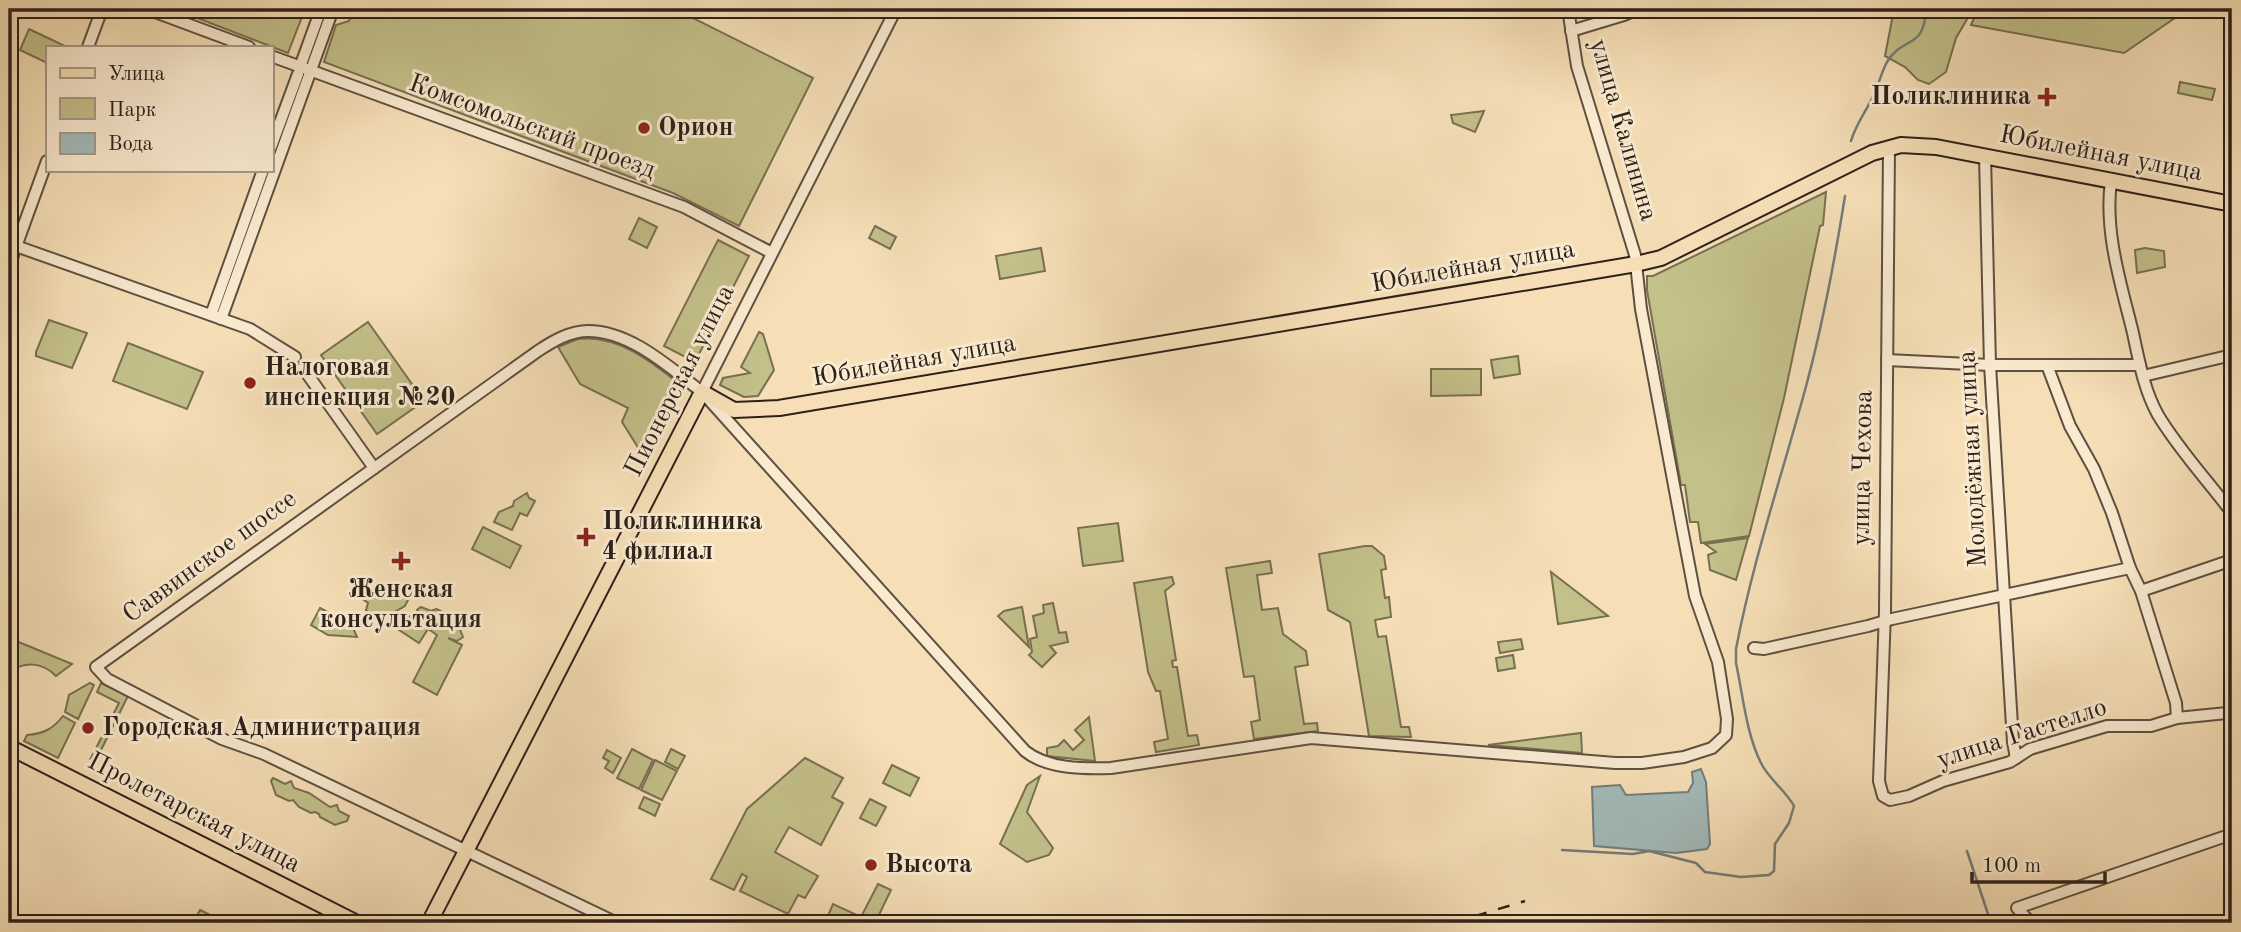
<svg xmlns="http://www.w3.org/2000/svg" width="2241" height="932" font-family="'Old Standard TT',serif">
  <rect width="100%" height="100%" fill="#f6dfb7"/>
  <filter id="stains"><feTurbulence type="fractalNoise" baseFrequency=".00286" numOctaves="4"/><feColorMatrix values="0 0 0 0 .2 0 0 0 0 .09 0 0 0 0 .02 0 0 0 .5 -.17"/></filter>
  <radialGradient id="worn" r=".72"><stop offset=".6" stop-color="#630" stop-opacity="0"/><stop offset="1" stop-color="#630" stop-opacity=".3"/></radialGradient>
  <g fill="#c3c08a" stroke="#787052" stroke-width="2">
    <polygon points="174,9 305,9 288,53"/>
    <polygon points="354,9 675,9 813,78 739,226 673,193 324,62 336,25 349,21"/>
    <polygon points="1894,9 1973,9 1956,38 1946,72 1929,84 1918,80 1905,67 1885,56"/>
    <polygon points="1978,9 2188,9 2124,53 1971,25"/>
    <polygon points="29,29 65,46 64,47 47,47 47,63 20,50"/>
    <polygon points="2180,82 2215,89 2212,100 2178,93"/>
    <polygon points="1484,111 1475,132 1453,123 1451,115"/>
    <polygon points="1826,192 1823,225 1820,226 1784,398 1749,536 1701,543 1698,522 1690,522 1685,485 1681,485 1647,290 1647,276 1653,276"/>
    <polygon points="639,218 657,227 647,248 629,239"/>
    <polygon points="875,226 896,237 890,249 869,238"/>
    <polygon points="718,240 749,256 695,362 664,346"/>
    <polygon points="1041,248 1045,271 1000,279 996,256"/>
    <polygon points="2145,248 2164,251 2165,267 2137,273 2135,250"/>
    <polygon points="49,320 87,333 72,368 36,356 36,352"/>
    <polygon points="368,322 424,401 377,434 321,355"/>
    <polygon points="759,332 763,334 774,370 758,396 744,397 720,385 723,378 750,373 741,367"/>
    <path d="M578 339C618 334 653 363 682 386L644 457 622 422 628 408 580 384 558 347Z"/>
    <polygon points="128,343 203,372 187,409 113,381"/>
    <polygon points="1518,356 1520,374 1494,378 1491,360"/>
    <polygon points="1431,369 1481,369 1481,395 1431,396"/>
    <polygon points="527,493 529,498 535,501 527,516 520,513 512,530 494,522 499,512 513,506 514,501"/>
    <polygon points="1118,523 1123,561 1083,566 1078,528"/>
    <polygon points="483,527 521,546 510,568 472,549"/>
    <polygon points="1748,538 1736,580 1710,570 1708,555 1716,552 1705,544"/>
    <polygon points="1365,546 1372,546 1384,556 1386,569 1381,570 1385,598 1389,597 1391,617 1375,620 1378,637 1386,636 1401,727 1409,727 1411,737 1369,736 1350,622 1328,610 1319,554"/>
    <polygon points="1270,561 1272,573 1257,575 1262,610 1278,608 1283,634 1306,651 1308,665 1295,667 1304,724 1317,723 1318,731 1254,739 1251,722 1260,720 1254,676 1244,677 1226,568"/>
    <polygon points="1551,572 1608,616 1558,624"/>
    <polygon points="1172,577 1174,584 1165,591 1176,660 1172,661 1173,667 1177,667 1188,736 1197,735 1199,745 1156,752 1154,742 1168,739 1160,691 1156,691 1148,672 1134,583"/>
    <polygon points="368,587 379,593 380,597 385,598 390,595 389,589 392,587 405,592 408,600 405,606 380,620 366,610 368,603 360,597 364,589"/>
    <polygon points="1053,603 1059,633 1066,632 1068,642 1050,646 1056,653 1042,667 1029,655 1032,652 1030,639 1037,637 1033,616 1044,613 1043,605"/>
    <path d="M421 607 431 611 436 609C445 612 449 619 457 622L463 637 457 641 448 638 462 645 437 695 413 682 437 635 428 629 419 643 396 628 406 614 428 628 417 610Z"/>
    <polygon points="1022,607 1029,647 998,616 1004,611"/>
    <polygon points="320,608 333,615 348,616 357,637 328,635 311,625"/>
    <path d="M9 638 72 664 56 676C42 662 25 661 9 672Z"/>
    <polygon points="1521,639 1523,649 1500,653 1498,642"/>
    <polygon points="1513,655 1515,668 1498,671 1496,658"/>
    <polygon points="90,683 94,685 78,719 65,712 69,695"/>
    <polygon points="101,683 128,696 99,754 91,758 119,703 97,692"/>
    <path d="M63 716 75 723 58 758 24 741 27 735C43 734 53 729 63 716Z"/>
    <polygon points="1089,717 1095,761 1047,756 1047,748 1058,746 1064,740 1073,750 1084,740 1075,730"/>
    <polygon points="1581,733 1582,753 1488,745"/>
    <polygon points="632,749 653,760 639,789 617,778"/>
    <polygon points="671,749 685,756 678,769 665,762"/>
    <polygon points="607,750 621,758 613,773 605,768 609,761 603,758"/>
    <polygon points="805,758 843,778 832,797 843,803 821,845 789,827 775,852 818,876 805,898 798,895 788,914 740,891 747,877 742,874 734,890 711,879 747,809"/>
    <polygon points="655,760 677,771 662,800 641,790"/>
    <polygon points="892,765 919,778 910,796 883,783"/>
    <polygon points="1040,776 1027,812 1053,848 1049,855 1027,862 1000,844 1027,785"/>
    <polygon points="273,778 285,784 291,781 294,788 309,793 330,807 337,805 339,811 349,816 347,821 335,825 320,817 319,814 315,812 311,813 299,807 293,800 289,801 276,795 271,781"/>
    <polygon points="644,797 660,804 655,816 639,808"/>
    <polygon points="870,799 886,807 876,826 860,818"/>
    <polygon points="878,884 891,890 875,923 837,923 827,918 833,904 861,917"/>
    <polygon points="200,910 226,923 193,923"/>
  </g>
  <polygon fill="#a2baba" stroke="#737d7a" stroke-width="2" points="1701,769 1706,782 1710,844 1707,849 1676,853 1594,846 1592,787 1620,785 1626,795 1688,792 1693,783 1692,772"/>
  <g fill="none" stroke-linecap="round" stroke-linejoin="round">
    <g stroke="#737d7a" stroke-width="2.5">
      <path d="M1851 141C1856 123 1868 109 1875 92 1879 83 1882 71 1887 62 1903 35 1924 51 1926 9"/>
      <path d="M1562 850 1633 854 1649 851 1696 863 1705 872 1741 877 1769 875 1774 871 1775 844 1789 823 1794 806C1785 790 1768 778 1761 763 1746 733 1743 695 1736 663V649C1752 565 1779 484 1802 401 1821 334 1834 265 1845 196"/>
      <polyline points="1967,851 1991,923"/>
    </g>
    <defs>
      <g id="minor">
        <polyline points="147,9 249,47"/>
        <polyline points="1571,31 1624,15 1638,9"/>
        <polyline points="88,47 102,9"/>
        <polyline points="271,56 684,207 772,253"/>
        <polyline points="300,67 321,9"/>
        <polyline points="271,147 298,74"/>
        <polyline points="1889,148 1885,611 1879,781 1883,796 1890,800 1909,796 1943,781 2010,762 2030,749 2107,726 2151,726 2177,718 2227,713"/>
        <polyline points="1985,156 1990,365 2013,742 2016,758"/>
        <path d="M2111 181C2104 232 2121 284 2133 333 2139 361 2144 390 2158 415 2179 450 2208 481 2232 513"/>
        <polyline points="16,246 250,329 295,357"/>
        <polyline points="9,266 47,161"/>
        <polyline points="211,315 263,170"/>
        <polyline points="221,319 333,9"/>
        <polyline points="1887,360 1990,365 2140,365"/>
        <polyline points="2047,365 2070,426 2094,469 2112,513 2130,568 2141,591 2176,703 2177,718"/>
        <polyline points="303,368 374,468"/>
        <polyline points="2143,376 2232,355"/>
        <polyline points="702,392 896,9"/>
        <polyline points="2141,591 2232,560"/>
        <polyline points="1754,648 1764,649 1868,626 1892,619 2130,568"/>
        <path d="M617 923 264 754 222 739 107 679 96 667 538 351C553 341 570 331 588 331 631 331 670 368 702 392L1025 751C1047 769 1084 769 1111 768L1311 738 1615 763H1642L1684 757 1712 748 1726 735 1727 719 1718 662 1695 596 1682 528 1641 309 1635 255 1577 66 1568 9"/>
        <polyline points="2031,923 2017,908 2232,834"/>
      </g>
      <g id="major">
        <polyline points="9,747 357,923"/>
        <polyline points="429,923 702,392 734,410 779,408 1636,264 1661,258 1872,153 1901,145 1936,147 2232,204"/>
      </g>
    </defs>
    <use href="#minor" stroke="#5e5041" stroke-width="14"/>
    <use href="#major" stroke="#2c211a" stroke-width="18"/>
    <use href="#minor" stroke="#f9ead0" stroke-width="10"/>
    <use href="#major" stroke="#f6dfb7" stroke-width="14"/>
    <polyline stroke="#2c211a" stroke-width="2.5" stroke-dasharray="12 12" stroke-linecap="butt" points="1452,923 1525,901"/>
  </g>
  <g fill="#8f2418" stroke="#f9ead0" stroke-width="2.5">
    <path d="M2043.5 86.5h7v7h7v7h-7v7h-7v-7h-7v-7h7z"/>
    <circle cx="644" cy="128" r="7"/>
    <circle cx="250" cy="383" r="7"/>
    <path d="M582.5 526.5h7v7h7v7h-7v7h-7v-7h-7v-7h7z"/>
    <path d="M397.5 550.5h7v7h7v7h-7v7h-7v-7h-7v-7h7z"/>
    <circle cx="88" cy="728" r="7"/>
    <circle cx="871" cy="865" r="7"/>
  </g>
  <g text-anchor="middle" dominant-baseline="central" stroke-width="6" stroke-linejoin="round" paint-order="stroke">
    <g font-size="26" font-weight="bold" fill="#2c211a" stroke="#f9ead0" text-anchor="start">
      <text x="2031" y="97" text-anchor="end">Поликлиника</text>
      <text x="658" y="128">Орион</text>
      <text x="264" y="368">Налоговая<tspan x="264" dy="30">инспекция №20</tspan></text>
      <text x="602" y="522">Поликлиника<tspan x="602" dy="30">4 филиал</tspan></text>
      <text x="401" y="590" text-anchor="middle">Женская<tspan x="401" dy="30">консультация</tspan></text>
      <text x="102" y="728">Городская Администрация</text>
      <text x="885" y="865">Высота</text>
    </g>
    <g font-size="26" fill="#2c211a" stroke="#f9ead0">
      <text transform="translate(532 127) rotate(20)">Комсомольский проезд</text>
      <text transform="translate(1623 130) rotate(74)">улица Калинина</text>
      <text transform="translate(2101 154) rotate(11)">Юбилейная улица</text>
      <text transform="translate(1473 267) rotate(-10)">Юбилейная улица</text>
      <text transform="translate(914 361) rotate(-10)">Юбилейная улица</text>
      <text transform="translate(680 381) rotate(-63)">Пионерская улица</text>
      <text transform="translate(1973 459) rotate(-93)">Молодёжная улица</text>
      <text transform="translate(1863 468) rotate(-89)">улица Чехова</text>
      <text transform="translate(210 557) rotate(-36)">Саввинское шоссе</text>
      <text transform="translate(2022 734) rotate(-18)">улица Гастелло</text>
      <text transform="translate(194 813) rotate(27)">Пролетарская улица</text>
    </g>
  </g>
  <rect width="2241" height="932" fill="none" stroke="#f6dfb7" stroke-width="35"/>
  <rect x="10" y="10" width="2220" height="911" fill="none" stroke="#2c211a" stroke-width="3.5"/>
  <rect x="18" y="18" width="2206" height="897" fill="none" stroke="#2c211a" stroke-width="2"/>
  <rect x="46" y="46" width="228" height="126" fill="#f9ead0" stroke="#a79a87" stroke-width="2"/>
  <rect x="60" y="68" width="35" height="10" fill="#f6dfb7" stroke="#a79a87" stroke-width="2"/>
  <text x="108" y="80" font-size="21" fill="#2c211a">Улица</text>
  <rect x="60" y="98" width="35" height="21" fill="#c3c08a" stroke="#a79a87" stroke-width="2"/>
  <text x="108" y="116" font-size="21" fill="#2c211a">Парк</text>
  <rect x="60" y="133" width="35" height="21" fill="#a2baba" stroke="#a79a87" stroke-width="2"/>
  <text x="108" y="150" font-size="21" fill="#2c211a">Вода</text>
  <path d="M1972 872v10h133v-10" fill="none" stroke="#2c211a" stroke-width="3.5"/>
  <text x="1982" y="872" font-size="21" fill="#2c211a" stroke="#f9ead0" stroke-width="5" paint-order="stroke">100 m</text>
  <rect width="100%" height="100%" filter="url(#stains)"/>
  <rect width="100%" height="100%" fill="url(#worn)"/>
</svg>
